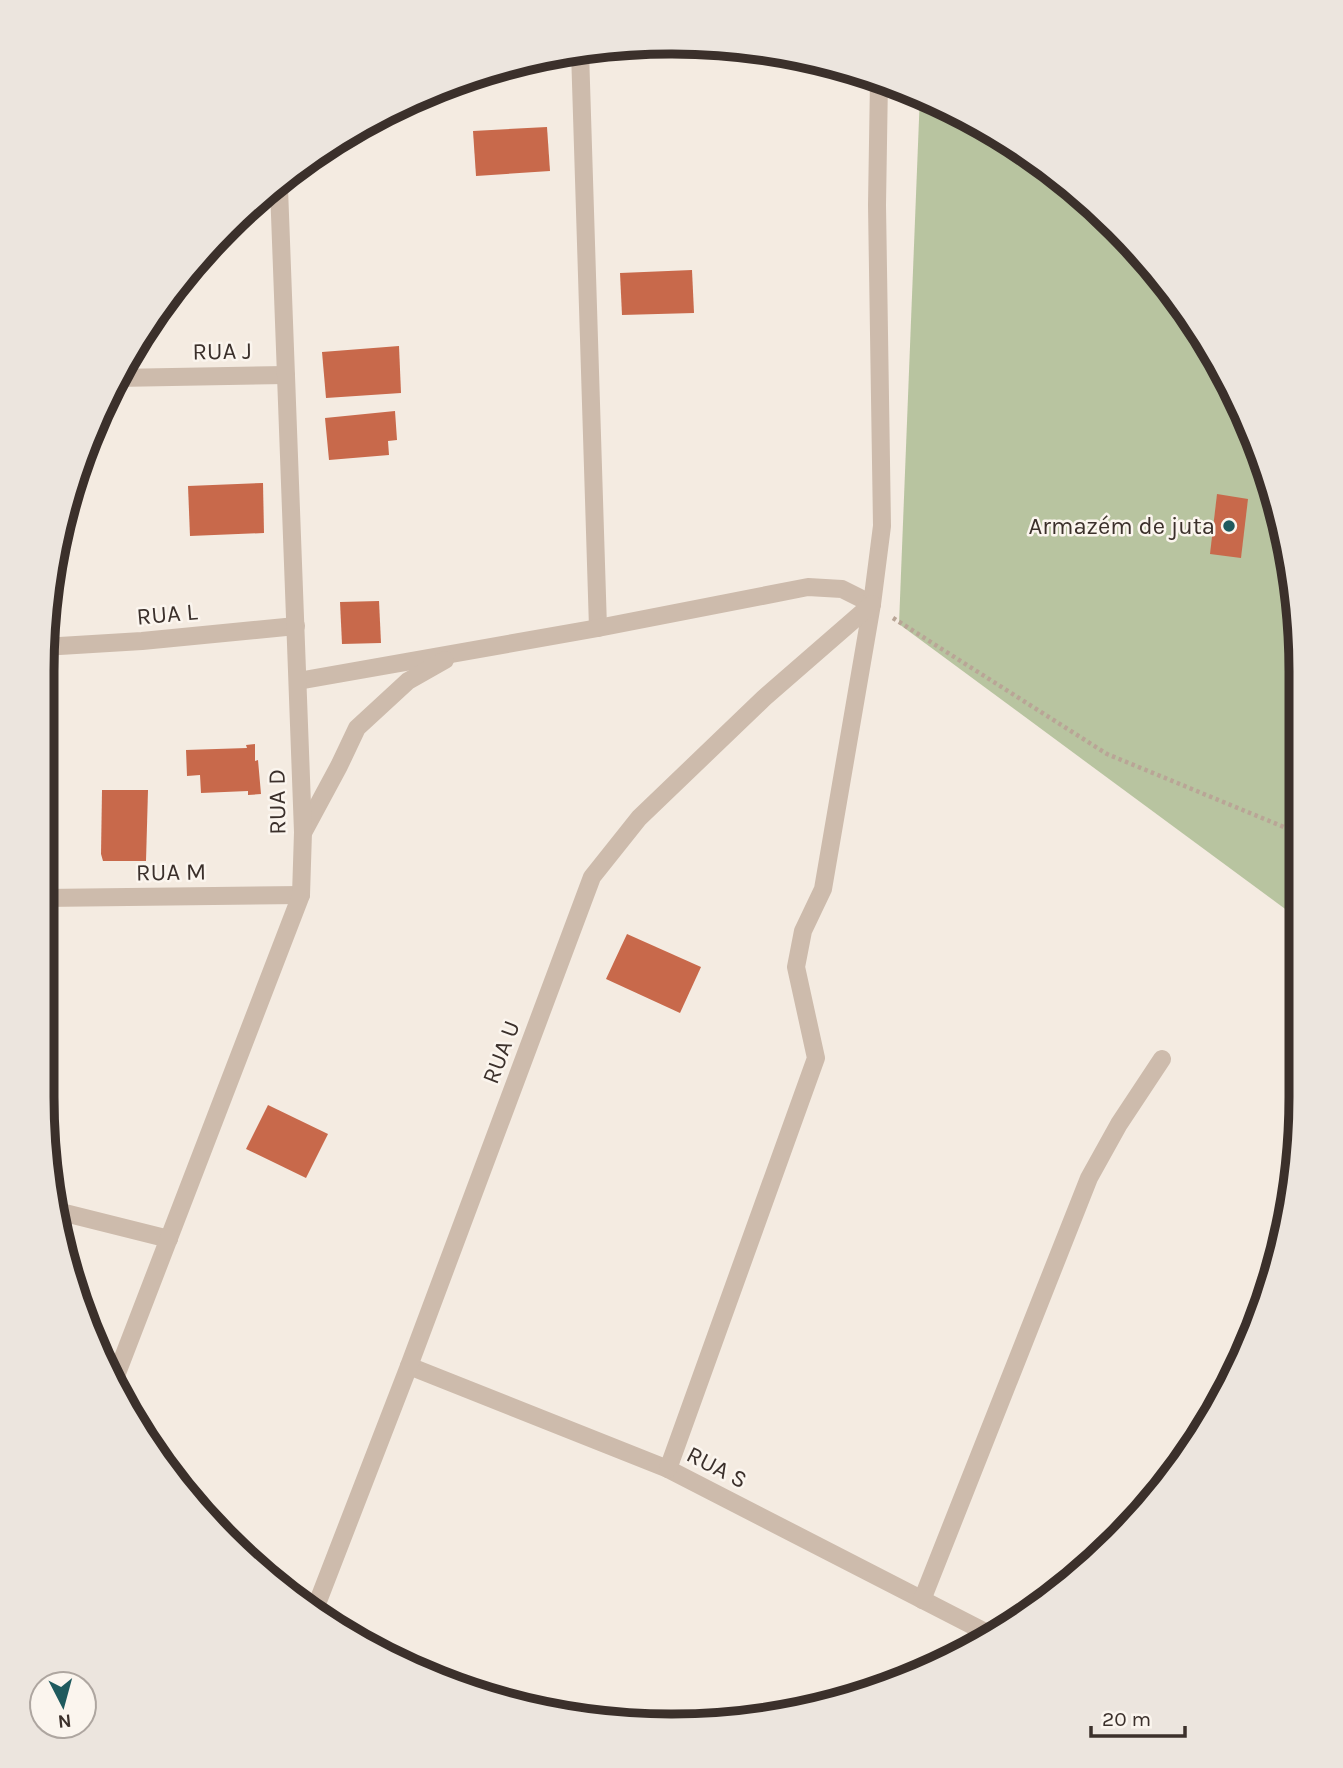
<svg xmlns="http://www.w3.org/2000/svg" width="1343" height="1768" font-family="Karla,sans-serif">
  <rect width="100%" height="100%" fill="#f4ebe1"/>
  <polygon fill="#b8c4a0" points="920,94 1021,148 1116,226 1195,321 1267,469 1296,590 1296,917 899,624"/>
  <g fill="#c8694b">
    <polygon points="547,127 550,171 476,176 473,131"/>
    <polygon points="692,270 694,313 622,315 620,273"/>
    <polygon points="399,346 401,393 326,398 322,352"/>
    <polygon points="395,411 397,440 388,441 389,455 329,460 325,418"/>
    <polygon points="263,483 264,533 190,536 188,486"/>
    <polygon points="1217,494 1248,499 1241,558 1210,554"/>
    <polygon points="379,601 381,643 342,644 340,602"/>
    <polygon points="255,744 255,761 258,760 261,794 248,795 248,791 201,793 200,775 187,776 186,750 247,748 246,745"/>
    <polygon points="102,790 148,790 146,861 103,861 101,854"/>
    <polygon points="627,934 701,967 680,1013 606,979"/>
    <polygon points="268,1105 328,1134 306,1178 246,1149"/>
  </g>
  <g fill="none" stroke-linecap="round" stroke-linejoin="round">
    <polyline stroke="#b9a596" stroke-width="4.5" stroke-dasharray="3.5 3.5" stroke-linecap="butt" points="893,618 1107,754 1296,832"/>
    <g stroke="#cdbbac" stroke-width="18">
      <polyline points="580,51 598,628"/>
      <polyline points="116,378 286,375"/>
      <polyline points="43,647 142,641 296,626"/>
      <polyline points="298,681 598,628 808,587 842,589 872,604"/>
      <polyline points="304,831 339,766 357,728 408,681 445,660"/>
      <polyline points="43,898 301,895"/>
      <polyline points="57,1211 169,1239"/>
      <polyline points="409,1366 668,1469 991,1635"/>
      <polyline points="114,1381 301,895 303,832 279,188"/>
      <polyline points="668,1469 816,1058 796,967 803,931 823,889 872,604 882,526 877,205 879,80"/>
      <polyline points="922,1600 1089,1178 1119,1124 1162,1059"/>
      <polyline points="315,1609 409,1366 592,877 639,818 764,698 872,604"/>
    </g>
  </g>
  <circle fill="#1f5a5e" stroke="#fbf5ee" stroke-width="2.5" cx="1229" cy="526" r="7"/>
  <g text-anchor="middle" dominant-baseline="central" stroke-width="5" stroke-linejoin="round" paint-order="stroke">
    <g font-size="24" fill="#3b302b" stroke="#fbf5ee">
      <text transform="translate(222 351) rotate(-1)">RUA J</text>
      <text transform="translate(167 614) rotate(-5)">RUA L</text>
      <text transform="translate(277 802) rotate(-91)">RUA D</text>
      <text transform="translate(171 872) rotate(-1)">RUA M</text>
      <text transform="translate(501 1052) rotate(-69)">RUA U</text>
      <text transform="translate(717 1467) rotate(27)">RUA S</text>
    </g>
    <g font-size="24" fill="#3b302b" stroke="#fbf5ee" text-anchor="end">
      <text x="1215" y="526">Armazém de juta</text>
    </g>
  </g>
  <path d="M0 0H1343V1768H0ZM671 54H672A617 617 0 0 1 1289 671V1097A617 617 0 0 1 672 1714H671A617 617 0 0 1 54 1097V671A617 617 0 0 1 671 54Z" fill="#ece5de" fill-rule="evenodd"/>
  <path fill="none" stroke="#3b302b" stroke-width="9" d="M671 54H672A617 617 0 0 1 1289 671V1097A617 617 0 0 1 672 1714H671A617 617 0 0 1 54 1097V671A617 617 0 0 1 671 54Z"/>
  <g transform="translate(63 1705) rotate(174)"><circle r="33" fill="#fbf5ee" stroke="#aea6a0" stroke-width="2"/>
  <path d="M0-5L12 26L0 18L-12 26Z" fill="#1f5a5e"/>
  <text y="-10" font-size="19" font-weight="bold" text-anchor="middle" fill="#3b302b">N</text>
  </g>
  <path d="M1091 1726v10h94v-10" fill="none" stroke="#3b302b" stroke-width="3.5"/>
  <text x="1102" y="1726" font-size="21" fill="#3b302b" stroke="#fbf5ee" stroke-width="5" paint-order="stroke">20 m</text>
</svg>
